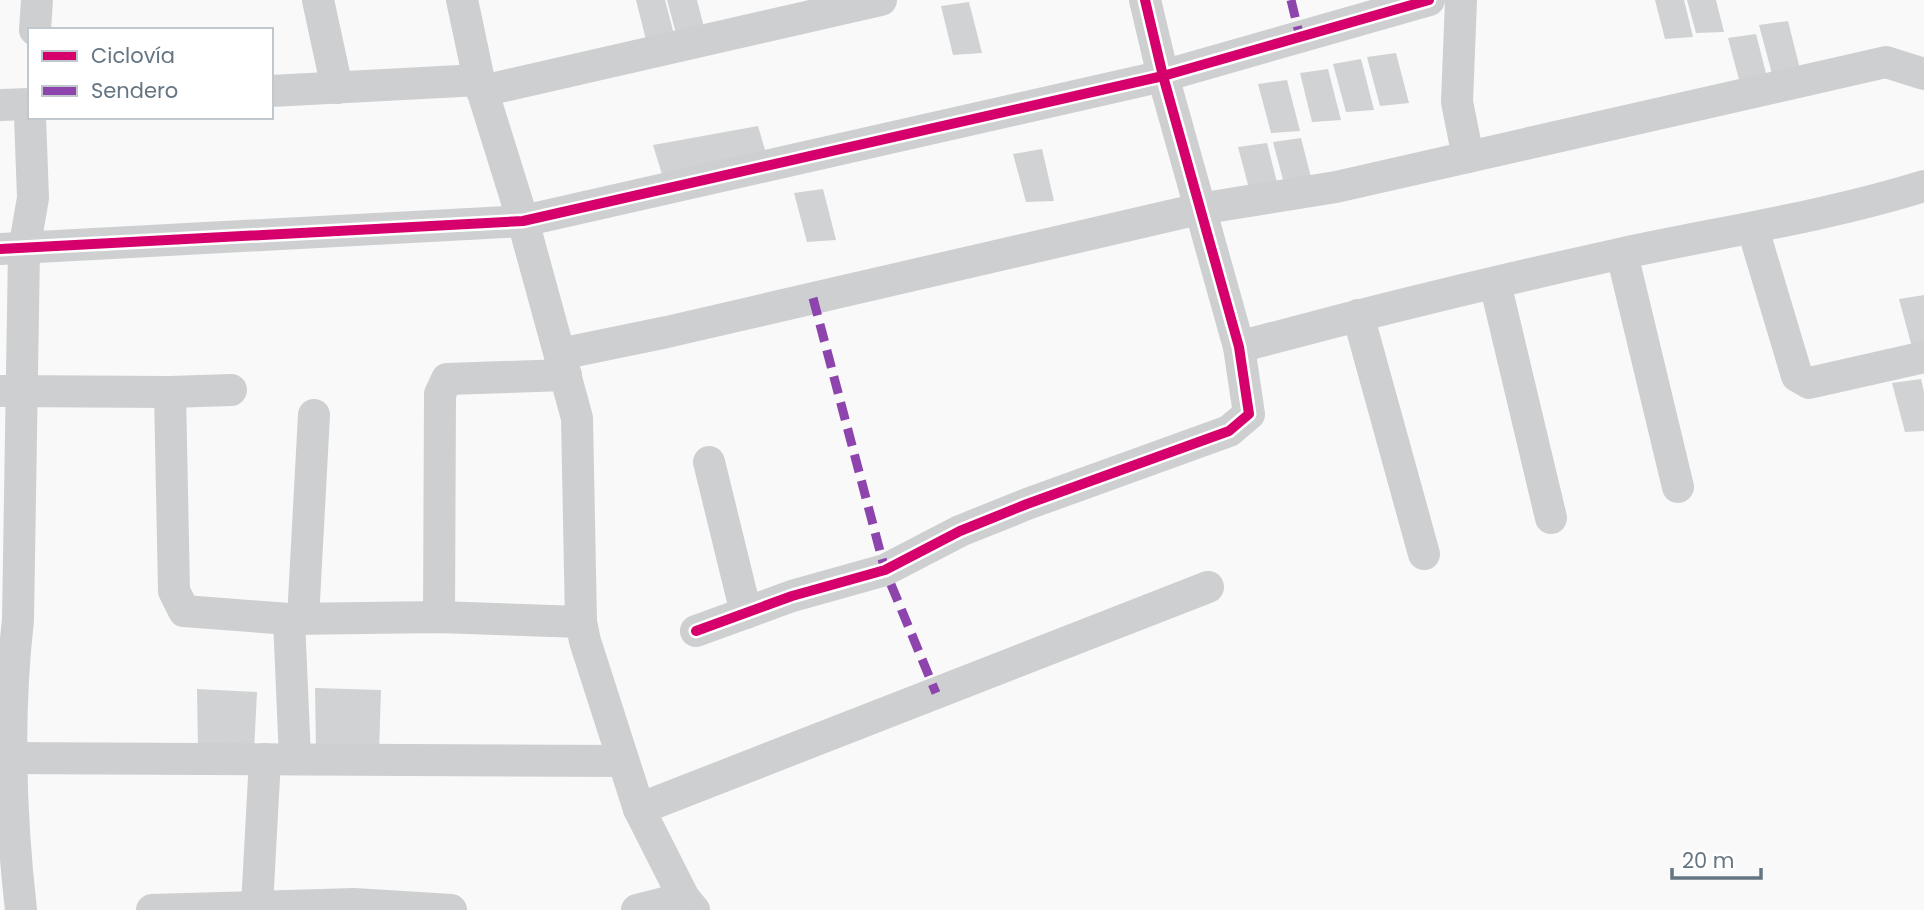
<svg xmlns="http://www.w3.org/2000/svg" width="1924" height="910" font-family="Poppins,sans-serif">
  <rect width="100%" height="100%" fill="#f9f9f9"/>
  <g fill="#d0d2d3">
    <polygon points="636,0 665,0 676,42 647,44"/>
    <polygon points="667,0 697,0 706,35 677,37"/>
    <polygon points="1655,0 1684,0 1693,37 1665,39"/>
    <polygon points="1687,0 1716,0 1724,32 1696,33"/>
    <polygon points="969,2 982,53 953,55 941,6"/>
    <polygon points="1788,21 1801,73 1772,74 1759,25"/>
    <polygon points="1756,34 1769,85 1741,87 1728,38"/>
    <polygon points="1396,53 1409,103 1380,106 1367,57"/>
    <polygon points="1361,59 1374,110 1346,112 1333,64"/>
    <polygon points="1328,69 1341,120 1312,122 1300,73"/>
    <polygon points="1287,80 1300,131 1271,133 1258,84"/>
    <polygon points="758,126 768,160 664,181 653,145"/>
    <polygon points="1301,138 1314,189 1286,191 1273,142"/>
    <polygon points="1267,143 1280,194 1251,196 1238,147"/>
    <polygon points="1042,149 1054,201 1026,202 1013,154"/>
    <polygon points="823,189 836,240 807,242 794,193"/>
    <polygon points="1924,295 1924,347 1912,347 1899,299"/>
    <polygon points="1921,379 1924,392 1924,431 1905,432 1892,383"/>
    <polygon points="315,688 381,690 379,753 316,751"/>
    <polygon points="197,689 257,692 254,751 198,750"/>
  </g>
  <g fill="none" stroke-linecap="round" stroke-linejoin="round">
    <g stroke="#cecfd0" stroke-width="32">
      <polyline points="318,0 337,88"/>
      <polyline points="462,0 479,80 523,221 577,418 581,622 585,641 639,809 684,898 694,910"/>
      <polyline points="1461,0 1457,102 1468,157"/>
      <polyline points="35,30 37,0"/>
      <polyline points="271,91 479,80"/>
      <polyline points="482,91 881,0"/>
      <polyline points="0,105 30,104"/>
      <polyline points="1753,229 1797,376 1809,383 1924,357"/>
      <polyline points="0,249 523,221 1163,76 1429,0"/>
      <polyline points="1622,254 1678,487"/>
      <polyline points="1495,283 1551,518"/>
      <polyline points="1358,315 1424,554"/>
      <path d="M1239 347C1365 313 1492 282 1619 254 1721 232 1824 217 1924 186"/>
      <polyline points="560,354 667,332 1199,209 1336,187 1886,62 1924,74"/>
      <polyline points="1,391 170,392 231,390"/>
      <polyline points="170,392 174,591 184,611 289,619 439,617 581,622"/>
      <polyline points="709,462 746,613"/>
      <polyline points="439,617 440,394 447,379 566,375"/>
      <polyline points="289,619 295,759"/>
      <polyline points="303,619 314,415"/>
      <polyline points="696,631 792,596 885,570 960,531 1027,504 1229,431 1249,414 1239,347 1163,76 1145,0"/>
      <polyline points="0,758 623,761"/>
      <polyline points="639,809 1208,587"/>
      <path d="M21 910C10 813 7 717 18 620L24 250 33 198 30 117"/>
      <polyline points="152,910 354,904 451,910"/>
      <polyline points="255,910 257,906 265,759"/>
      <polyline points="637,910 684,898"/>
    </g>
    <g stroke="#8e44ad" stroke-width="9" stroke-dasharray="18 9" stroke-linecap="butt">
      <polyline points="1291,0 1300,37"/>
      <polyline points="813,298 885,570 936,693"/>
    </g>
    <defs>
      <g id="cycleway">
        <polyline points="0,249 523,221 1163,76 1429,0"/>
        <polyline points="696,631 792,596 885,570 960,531 1027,504 1229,431 1249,414 1239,347 1163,76 1145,0"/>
      </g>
    </defs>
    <use href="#cycleway" stroke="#fff" stroke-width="15"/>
    <use href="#cycleway" stroke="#d6006c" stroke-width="10"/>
  </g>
  <rect x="28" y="28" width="245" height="91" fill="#ffffff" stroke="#c1c8cd" stroke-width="2"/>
  <rect x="42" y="51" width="35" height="10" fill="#d6006c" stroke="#c1c8cd" stroke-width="2"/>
  <text x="91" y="63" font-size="21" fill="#657683">Ciclovía</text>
  <rect x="42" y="86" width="35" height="10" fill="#8e44ad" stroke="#c1c8cd" stroke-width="2"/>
  <text x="91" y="98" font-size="21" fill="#657683">Sendero</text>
  <path d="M1672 868v10h89v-10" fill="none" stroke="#657683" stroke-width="3.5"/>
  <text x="1682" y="868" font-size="21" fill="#657683" stroke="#ffffff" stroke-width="5" paint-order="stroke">20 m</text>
</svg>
